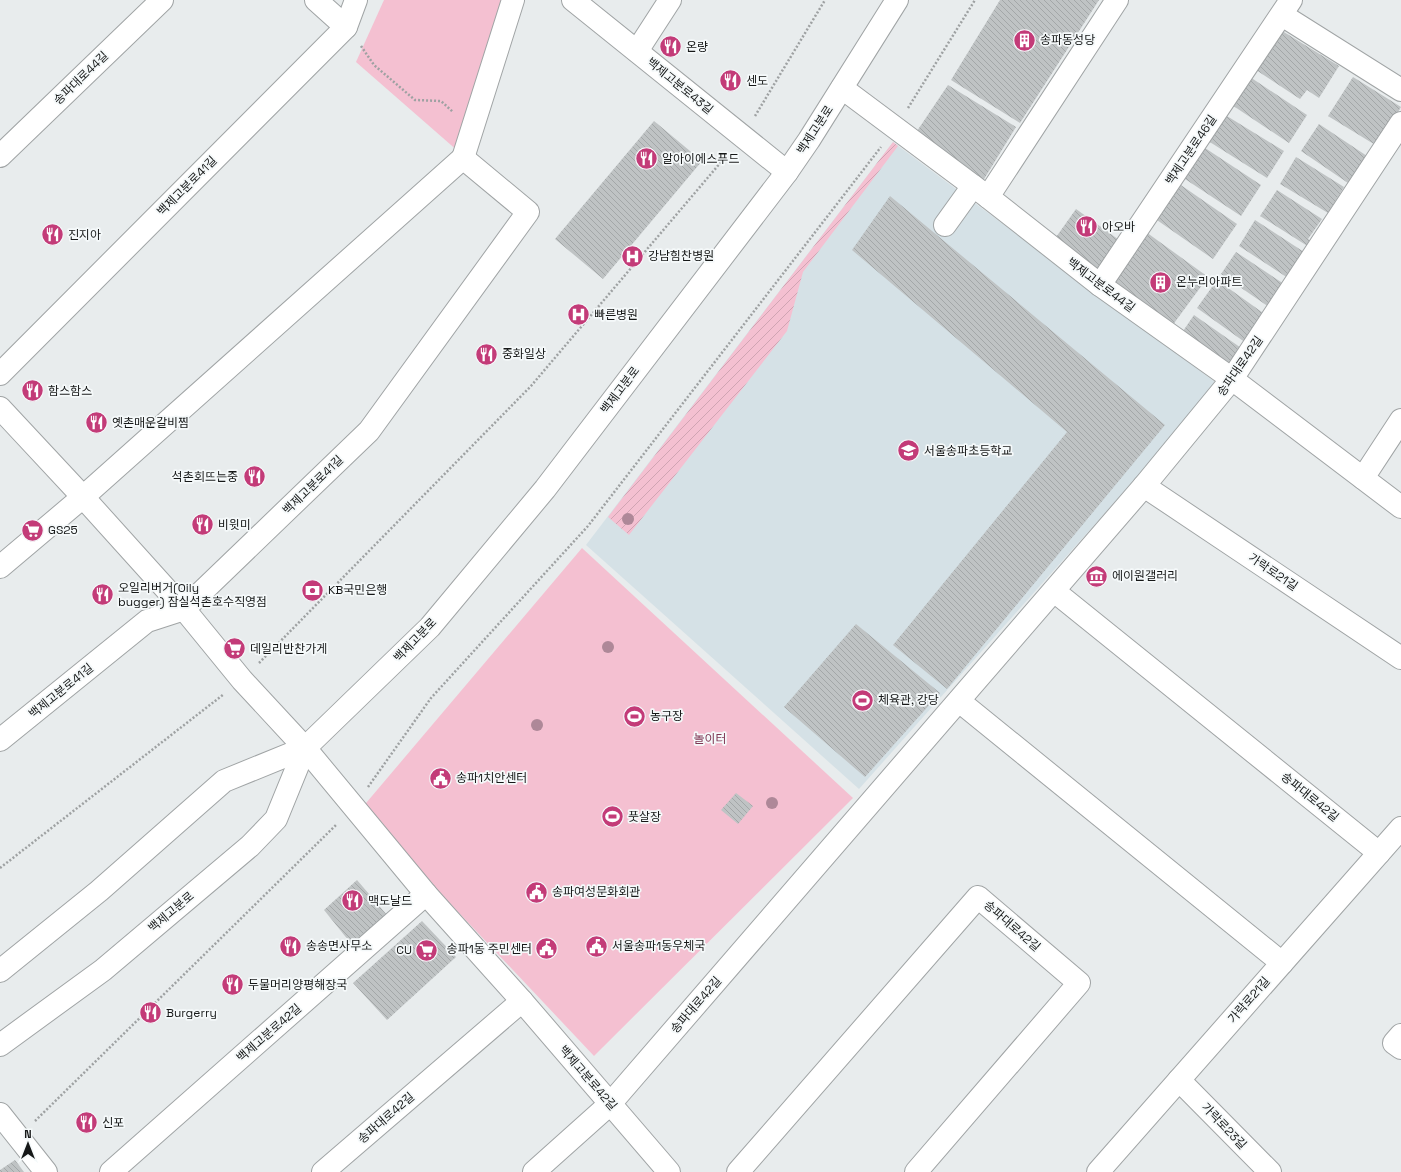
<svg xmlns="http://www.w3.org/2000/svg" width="1401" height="1172" font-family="'Space Grotesk','Noto Sans KR',sans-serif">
  <defs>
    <pattern id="garden-furrows" width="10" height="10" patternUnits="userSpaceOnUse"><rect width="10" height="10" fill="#f4c0d1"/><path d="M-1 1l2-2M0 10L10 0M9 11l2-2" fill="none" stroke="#d0a4b3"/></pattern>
    <pattern id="building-back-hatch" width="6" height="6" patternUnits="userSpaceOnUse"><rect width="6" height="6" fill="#bfc3c4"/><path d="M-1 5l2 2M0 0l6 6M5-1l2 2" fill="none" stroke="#a3a7a8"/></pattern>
  </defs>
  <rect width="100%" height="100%" fill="#e8eced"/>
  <polygon fill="#d5e1e6" points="893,142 1219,385 859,789 586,545"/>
  <g fill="#f4c0d1">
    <polygon points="384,0 508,0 459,152 356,62"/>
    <polygon points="582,548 853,798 594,1056 361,809"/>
  </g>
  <polygon fill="url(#garden-furrows)" points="893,142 898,146 803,272 787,331 629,535 608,517"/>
  <g fill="url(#building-back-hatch)">
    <polygon points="1000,0 1099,0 1020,123 951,80"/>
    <polygon points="1279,29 1339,66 1319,98 1307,90 1300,99 1253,68"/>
    <polygon points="1247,75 1307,115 1289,143 1229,103"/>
    <polygon points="1353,77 1401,107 1377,146 1328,116"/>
    <polygon points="948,85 1016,127 981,184 915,134"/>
    <polygon points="1222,113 1284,151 1267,178 1205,139"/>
    <polygon points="654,121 702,161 603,279 555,239"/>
    <polygon points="1319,124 1367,156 1348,183 1301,151"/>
    <polygon points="1202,146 1261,185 1241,216 1182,177"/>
    <polygon points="1296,157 1344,187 1328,213 1280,184"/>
    <polygon points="1178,183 1237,224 1213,259 1154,218"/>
    <polygon points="1277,190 1322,219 1308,239 1312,242 1309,247 1260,216"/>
    <polygon points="890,196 1165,425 947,689 893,645 1067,432 852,250"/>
    <polygon points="1076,209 1122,242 1100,272 1054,240"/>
    <polygon points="1255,220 1304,252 1288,278 1239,246"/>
    <polygon points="1146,232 1208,277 1172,326 1116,286 1115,275"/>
    <polygon points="1236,252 1284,284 1269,307 1221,274"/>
    <polygon points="1217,280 1266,315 1246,343 1197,308"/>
    <polygon points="1194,315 1244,350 1231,369 1181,334"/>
    <polygon points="856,624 940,693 865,777 784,707"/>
    <polygon points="736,793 753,806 738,824 721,810"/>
    <polygon points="357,880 387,915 353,946 324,910"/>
    <polygon points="422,921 456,957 387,1020 353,983"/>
    <polygon points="15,1160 24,1172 0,1172 0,1170"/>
  </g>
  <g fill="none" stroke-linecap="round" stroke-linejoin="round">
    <defs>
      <g id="minor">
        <polyline points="316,0 346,27"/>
        <polyline points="573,0 787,172"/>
        <polyline points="1282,15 1401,90"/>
        <polyline points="637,51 670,0"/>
        <polyline points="842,88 988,197 1100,285 1232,379 1401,507"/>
        <polyline points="0,156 162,0"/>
        <polyline points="463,158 513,0"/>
        <polyline points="988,197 1117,0"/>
        <polyline points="945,225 973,186"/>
        <polyline points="1100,285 1291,0"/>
        <polyline points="0,374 346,27 356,0"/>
        <polyline points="0,408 83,497 184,609 242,680 305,748 426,894 522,1001 669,1172"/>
        <polyline points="1363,478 1401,420"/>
        <polyline points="1144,486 1401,658"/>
        <polyline points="0,567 83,497 463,158"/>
        <polyline points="1054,591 1379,853"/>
        <polyline points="959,701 1282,963"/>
        <polyline points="0,740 147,621 184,609 369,431 528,212 463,158"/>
        <polyline points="1401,1035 1394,1043 1401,1048"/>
        <polyline points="1179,1080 1270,1172"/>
        <polyline points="0,1114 46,1172"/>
        <polyline points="111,1172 426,894"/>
        <polyline points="323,1172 522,1001"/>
        <polyline points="534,1172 610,1104 1144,486 1232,379 1401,123"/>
        <polyline points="738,1172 978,897 1079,983 916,1172"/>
        <polyline points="1098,1172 1401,828"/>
      </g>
      <g id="major">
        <polyline points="0,971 99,891 224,781 305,748 430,627 545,489 787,172 809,140 897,0"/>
        <polyline points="0,1045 103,970 250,846 276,819 305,748"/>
      </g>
    </defs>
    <use href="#minor" stroke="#a0a4a5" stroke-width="24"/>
    <use href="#major" stroke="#a0a4a5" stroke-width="24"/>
    <g stroke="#9ea1a2" stroke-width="2.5" stroke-dasharray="2 2" stroke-linecap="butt">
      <polyline points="361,46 374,65 415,100 441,101 453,112"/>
      <polyline points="908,108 975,0"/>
      <polyline points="755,116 825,0"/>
      <polyline points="259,663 531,386 727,155"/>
      <polyline points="368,787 431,698 588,526 881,147"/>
      <polyline points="0,868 224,694"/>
      <polyline points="35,1121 337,824"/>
    </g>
    <use href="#minor" stroke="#fff" stroke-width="22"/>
    <use href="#major" stroke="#fff" stroke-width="22"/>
  </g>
  <g fill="#ae8898">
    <circle cx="628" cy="519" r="6"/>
    <circle cx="608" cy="647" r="6"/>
    <circle cx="537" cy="725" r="6"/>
    <circle cx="772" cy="803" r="6"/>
  </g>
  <defs>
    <symbol id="building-disc" viewBox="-11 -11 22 22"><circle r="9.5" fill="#c33b78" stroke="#f5f9fa"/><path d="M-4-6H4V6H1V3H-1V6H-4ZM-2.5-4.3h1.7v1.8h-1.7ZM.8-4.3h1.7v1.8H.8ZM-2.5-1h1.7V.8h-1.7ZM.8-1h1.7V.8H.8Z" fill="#fff"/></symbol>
    <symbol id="restaurant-disc" viewBox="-11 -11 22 22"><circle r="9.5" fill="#c33b78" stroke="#f5f9fa"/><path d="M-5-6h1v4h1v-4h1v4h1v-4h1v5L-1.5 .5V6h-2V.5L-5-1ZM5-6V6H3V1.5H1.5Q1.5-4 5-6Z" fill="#fff"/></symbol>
    <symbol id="hospital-disc" viewBox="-11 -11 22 22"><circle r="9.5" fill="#c33b78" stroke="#f5f9fa"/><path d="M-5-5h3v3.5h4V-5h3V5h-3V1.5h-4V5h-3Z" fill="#fff"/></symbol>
    <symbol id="school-disc" viewBox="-11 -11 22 22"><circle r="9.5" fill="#c33b78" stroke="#f5f9fa"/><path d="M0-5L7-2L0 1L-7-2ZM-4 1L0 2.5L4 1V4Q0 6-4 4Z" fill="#fff"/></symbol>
    <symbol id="supermarket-disc" viewBox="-11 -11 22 22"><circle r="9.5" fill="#c33b78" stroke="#f5f9fa"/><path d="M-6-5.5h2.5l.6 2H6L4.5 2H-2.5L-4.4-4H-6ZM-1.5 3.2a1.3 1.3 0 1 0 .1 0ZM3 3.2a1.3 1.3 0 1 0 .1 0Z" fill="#fff"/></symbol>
    <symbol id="museum-disc" viewBox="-11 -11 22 22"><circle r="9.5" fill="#c33b78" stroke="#f5f9fa"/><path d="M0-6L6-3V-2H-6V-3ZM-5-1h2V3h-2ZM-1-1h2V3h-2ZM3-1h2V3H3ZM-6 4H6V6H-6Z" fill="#fff"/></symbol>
    <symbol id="bank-disc" viewBox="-11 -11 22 22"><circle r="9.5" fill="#c33b78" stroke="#f5f9fa"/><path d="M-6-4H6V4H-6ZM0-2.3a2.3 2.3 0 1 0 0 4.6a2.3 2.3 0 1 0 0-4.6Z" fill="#fff"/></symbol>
    <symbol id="stadium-disc" viewBox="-11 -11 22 22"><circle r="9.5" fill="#c33b78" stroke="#f5f9fa"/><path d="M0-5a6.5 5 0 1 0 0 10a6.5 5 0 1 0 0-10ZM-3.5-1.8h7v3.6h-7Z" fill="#fff"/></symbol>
    <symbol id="civic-disc" viewBox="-11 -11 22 22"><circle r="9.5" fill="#c33b78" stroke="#f5f9fa"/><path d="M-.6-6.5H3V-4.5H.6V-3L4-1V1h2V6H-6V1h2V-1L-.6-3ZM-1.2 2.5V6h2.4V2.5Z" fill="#fff"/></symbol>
  </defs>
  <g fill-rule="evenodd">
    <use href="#building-disc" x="1012" y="28" width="25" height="25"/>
    <use href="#restaurant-disc" x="658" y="34" width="25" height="25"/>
    <use href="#restaurant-disc" x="718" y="68" width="25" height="25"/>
    <use href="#restaurant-disc" x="634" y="146" width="25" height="25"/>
    <use href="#restaurant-disc" x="1074" y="214" width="25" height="25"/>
    <use href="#restaurant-disc" x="40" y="222" width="25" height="25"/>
    <use href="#hospital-disc" x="620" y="244" width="25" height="25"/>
    <use href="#building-disc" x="1148" y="270" width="25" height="25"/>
    <use href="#hospital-disc" x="566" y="302" width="25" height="25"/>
    <use href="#restaurant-disc" x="474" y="342" width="25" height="25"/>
    <use href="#restaurant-disc" x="20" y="378" width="25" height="25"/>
    <use href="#restaurant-disc" x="84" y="410" width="25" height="25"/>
    <use href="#school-disc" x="896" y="438" width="25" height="25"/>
    <use href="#restaurant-disc" x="242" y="464" width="25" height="25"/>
    <use href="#restaurant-disc" x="190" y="512" width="25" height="25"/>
    <use href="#supermarket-disc" x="20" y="518" width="25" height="25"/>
    <use href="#museum-disc" x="1084" y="564" width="25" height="25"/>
    <use href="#bank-disc" x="300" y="578" width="25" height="25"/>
    <use href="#restaurant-disc" x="90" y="582" width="25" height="25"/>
    <use href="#supermarket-disc" x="222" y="636" width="25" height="25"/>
    <use href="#stadium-disc" x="850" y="688" width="25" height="25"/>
    <use href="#stadium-disc" x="622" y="704" width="25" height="25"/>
    <use href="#civic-disc" x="428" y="766" width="25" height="25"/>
    <use href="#stadium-disc" x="600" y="804" width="25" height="25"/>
    <use href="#civic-disc" x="524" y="880" width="25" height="25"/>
    <use href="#restaurant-disc" x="340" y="888" width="25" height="25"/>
    <use href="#restaurant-disc" x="278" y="934" width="25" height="25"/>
    <use href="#civic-disc" x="584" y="934" width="25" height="25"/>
    <use href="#civic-disc" x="534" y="936" width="25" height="25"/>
    <use href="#supermarket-disc" x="414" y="938" width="25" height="25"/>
    <use href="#restaurant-disc" x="220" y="972" width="25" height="25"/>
    <use href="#restaurant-disc" x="138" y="1000" width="25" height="25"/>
    <use href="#restaurant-disc" x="74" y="1110" width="25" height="25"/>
  </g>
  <g text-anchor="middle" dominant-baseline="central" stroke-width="3.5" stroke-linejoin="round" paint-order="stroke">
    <g font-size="12" fill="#161818" stroke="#f5f9fa" text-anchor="start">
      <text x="1040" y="40">송파동성당</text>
      <text x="686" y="47">온량</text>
      <text x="746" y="81">센도</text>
      <text x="662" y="159">알아이에스푸드</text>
      <text x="1102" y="227">아오바</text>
      <text x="68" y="235">진지아</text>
      <text x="648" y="256">강남힘찬병원</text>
      <text x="1176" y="282">온누리아파트</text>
      <text x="594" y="315">빠른병원</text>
      <text x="502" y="354">중화일상</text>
      <text x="48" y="391">함스함스</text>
      <text x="112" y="423">옛촌매운갈비찜</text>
      <text x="924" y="451">서울송파초등학교</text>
      <text x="238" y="477" text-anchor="end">석촌회뜨는중</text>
      <text x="218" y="525">비윗미</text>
      <text x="48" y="530">GS25</text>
      <text x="1112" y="576">에이원갤러리</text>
      <text x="118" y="588">오일리버거(Oily<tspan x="118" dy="14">bugger) 잠실석촌호수직영점</tspan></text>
      <text x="328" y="590">KB국민은행</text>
      <text x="250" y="649">데일리반찬가게</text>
      <text x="878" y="700">체육관, 강당</text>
      <text x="650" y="716">농구장</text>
      <text x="456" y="778">송파1치안센터</text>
      <text x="628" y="817">풋살장</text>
      <text x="552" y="892">송파여성문화회관</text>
      <text x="368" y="901">맥도날드</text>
      <text x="306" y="946">송송면사무소</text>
      <text x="612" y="946">서울송파1동우체국</text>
      <text x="532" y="949" text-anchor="end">송파1동 주민센터</text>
      <text x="412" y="950" text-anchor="end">CU</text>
      <text x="248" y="985">두물머리양평해장국</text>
      <text x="166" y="1013">Burgerry</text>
      <text x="102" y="1123">신포</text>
    </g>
    <g font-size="12" fill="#161818" stroke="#f5f9fa">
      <text transform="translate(81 78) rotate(-44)">송파대로44길</text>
      <text transform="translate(680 86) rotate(39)">백제고분로43길</text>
      <text transform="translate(815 130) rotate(-57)">백제고분로</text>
      <text transform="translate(1191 150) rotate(-56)">백제고분로46길</text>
      <text transform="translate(187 186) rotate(-45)">백제고분로41길</text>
      <text transform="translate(1101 285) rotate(37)">백제고분로44길</text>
      <text transform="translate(1240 366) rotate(-55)">송파대로42길</text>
      <text transform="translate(620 390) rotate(-53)">백제고분로</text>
      <text transform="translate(313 485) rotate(-44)">백제고분로41길</text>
      <text transform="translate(1273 572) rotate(34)">가락로21길</text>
      <text transform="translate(415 640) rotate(-46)">백제고분로</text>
      <text transform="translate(61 691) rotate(-39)">백제고분로41길</text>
      <text transform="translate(1310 797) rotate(39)">송파대로42길</text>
      <text transform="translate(171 912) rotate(-40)">백제고분로</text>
      <text transform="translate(1012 926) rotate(41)">송파대로42길</text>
      <text transform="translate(1249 1000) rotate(-49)">가락로21길</text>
      <text transform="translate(696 1005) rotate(-49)">송파대로42길</text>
      <text transform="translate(269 1033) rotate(-41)">백제고분로42길</text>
      <text transform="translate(588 1078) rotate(49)">백제고분로42길</text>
      <text transform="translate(386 1118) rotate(-41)">송파대로42길</text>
      <text transform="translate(1224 1126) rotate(46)">가락로23길</text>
    </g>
    <g font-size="12" fill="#7e3653" stroke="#f5f9fa">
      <text x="710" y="739">놀이터</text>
    </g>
  </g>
  <g transform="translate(28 1144)" stroke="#f5f9fa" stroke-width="3" paint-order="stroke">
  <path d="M0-3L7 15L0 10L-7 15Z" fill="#161818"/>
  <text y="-6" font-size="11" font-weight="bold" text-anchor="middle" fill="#161818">N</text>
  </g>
</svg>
